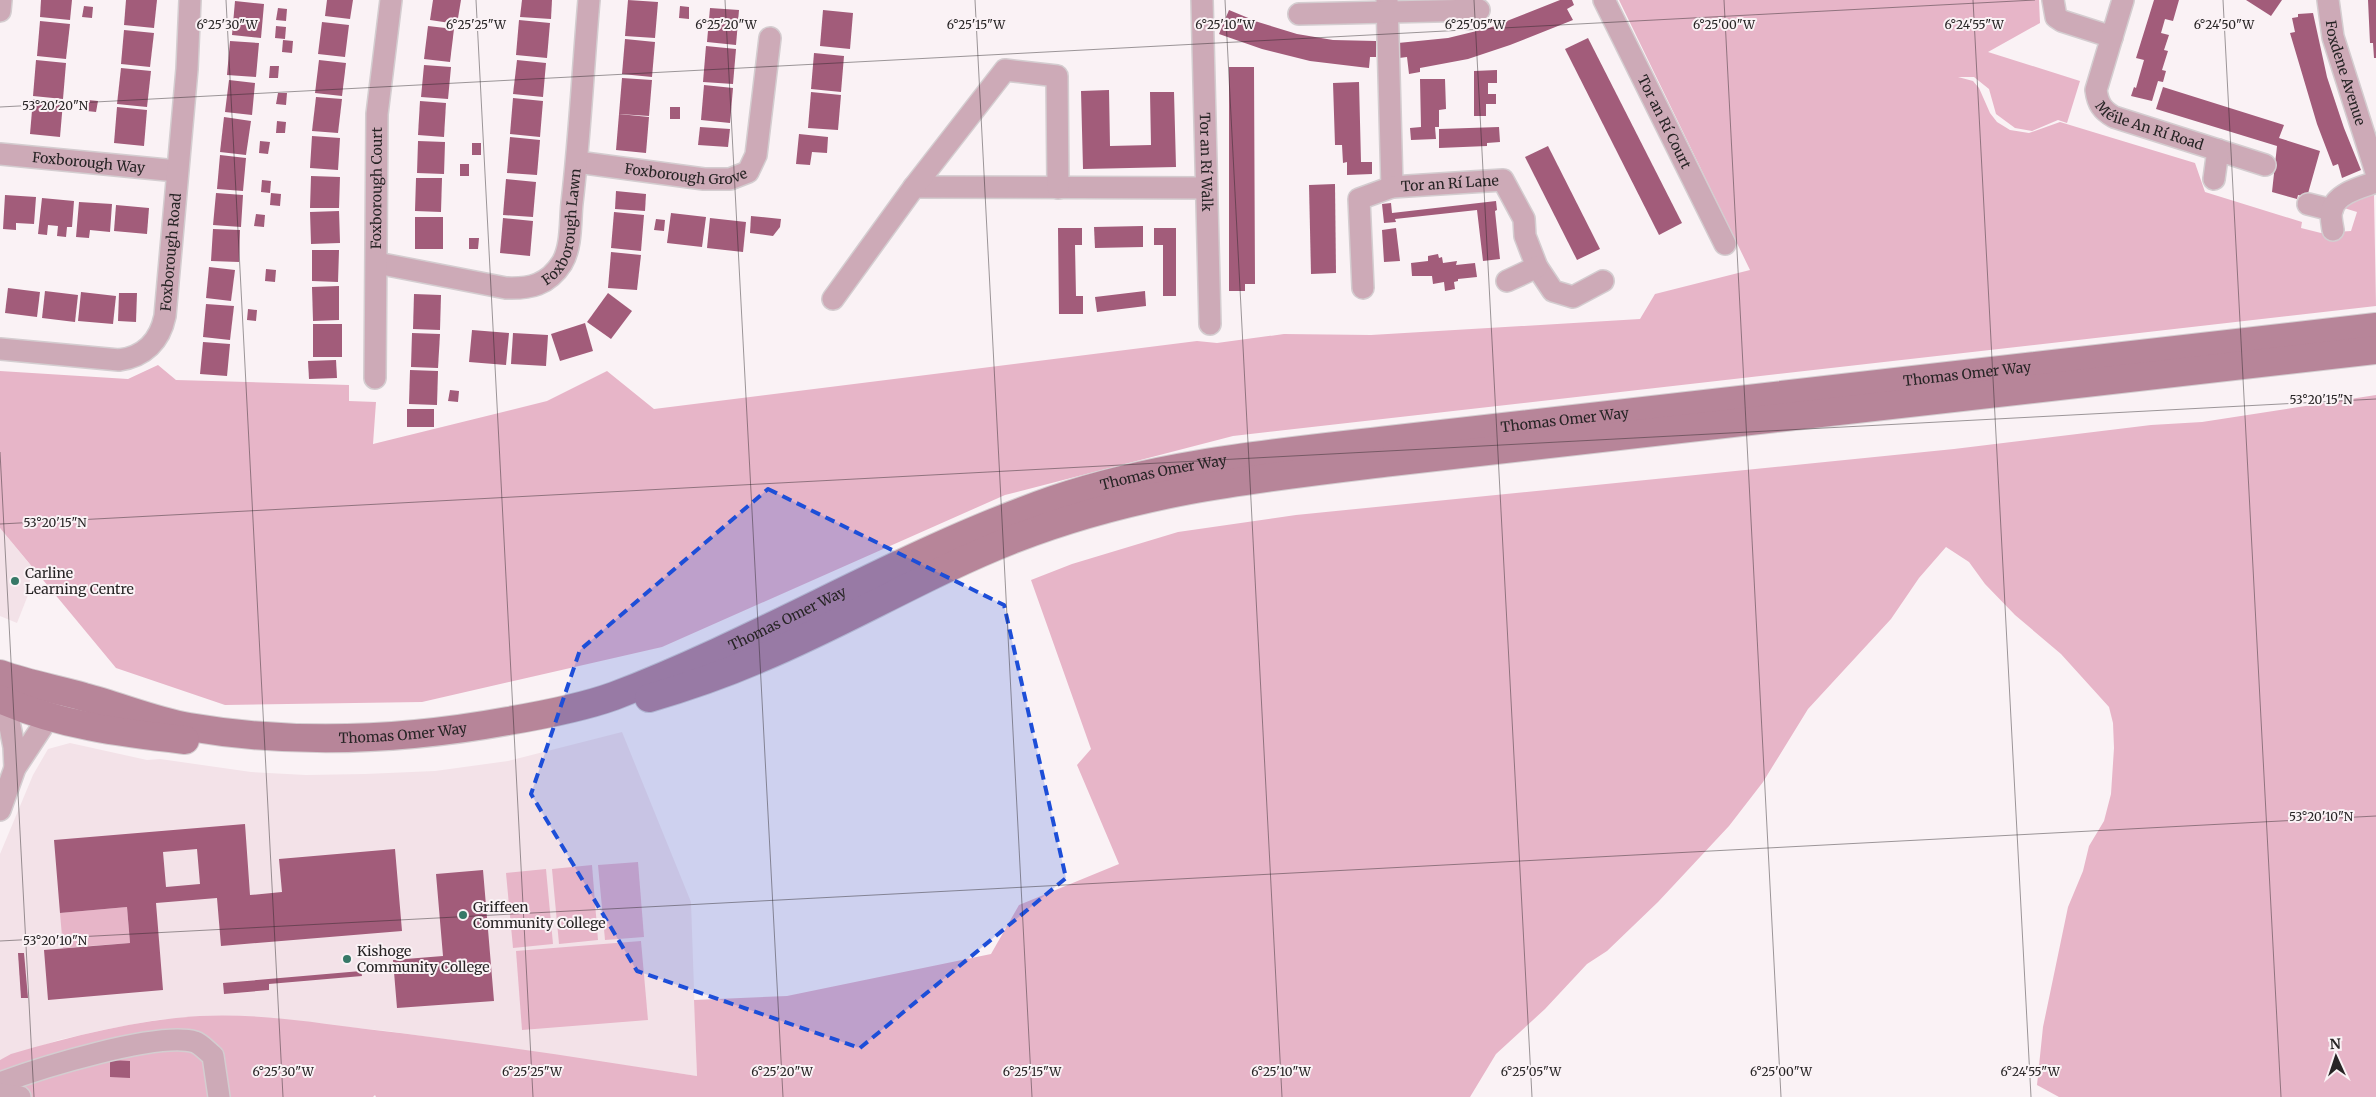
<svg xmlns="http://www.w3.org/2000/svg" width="2376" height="1097" font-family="Merriweather,serif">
  <rect width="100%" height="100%" fill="#faf2f5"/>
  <g fill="#f3e2e8">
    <polygon points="0,528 32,567 28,595 17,623 0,616"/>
    <polygon points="622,732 691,902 697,1076 387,1031 234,1016 156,1020 103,1030 59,1040 0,1060 0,854 33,775 48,749 70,743 147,760 160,759 251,772 306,775 365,774 435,771 508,761"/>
  </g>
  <g fill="#e7b5c8">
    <path d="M1619 0H2039L2040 23 1988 52 2080 81 2067 123 2058 120 2032 131 2015 128 1996 114 1989 89 1974 77H1958L1973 81 1979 88 1990 113 1997 122 2010 130 2029 133 2060 122 2195 163 2205 192 2302 222 2301 228 2321 233 2351 231 2357 212 2344 208C2349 200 2365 195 2374 195L2376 306 1233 436 1005 495 662 647 422 702 225 705 116 668 0 528V371L128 379 158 365 176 380 349 385V401L376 402 373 444 547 401 607 371 654 409 1197 341 1217 343 1284 334 1371 335 1640 319 1655 294 1750 270Z"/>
    <path d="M2376 395V1097H2059L2037 1085 2043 1027 2068 907 2083 871 2089 846 2104 821 2111 794 2114 748 2113 723 2109 707 2061 654 2015 615 1985 584 1969 562 1946 547 1919 578 1891 619 1808 709 1763 782 1729 826 1658 902 1607 951 1587 964 1545 1009 1496 1054 1470 1097H376L375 1095 373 1097H0V1060L11 1054C73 1036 136 1020 200 1016 255 1013 312 1022 366 1029 477 1042 587 1059 697 1076L694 1000 787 996 991 954 1019 905 1119 864 1077 765 1091 749 1031 580 1072 564 1178 532 1296 515 1954 449 2151 425 2202 422Z"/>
    <polygon points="638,862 644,937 605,940 598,865"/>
    <polygon points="592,865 598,940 559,944 552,869"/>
    <polygon points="546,869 553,944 513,948 506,873"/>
    <polygon points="127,907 130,943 63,948 60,913"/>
    <polygon points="641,941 648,1020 522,1030 516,951"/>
  </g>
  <g fill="#a25c7a" fill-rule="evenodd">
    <polygon points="41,0 72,0 70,20 40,17"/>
    <polygon points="126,0 157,0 154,28 124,25"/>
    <polygon points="327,0 353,0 350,19 325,16"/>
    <polygon points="433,0 461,0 457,24 430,20"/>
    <polygon points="522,0 552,0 551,19 520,17"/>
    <polygon points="628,0 658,2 655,38 625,36"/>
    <polygon points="1560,0 1572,0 1574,5 1567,9 1573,20 1510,45 1468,59 1420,68 1420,72 1409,74 1407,57 1399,58 1398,43 1448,38 1489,28"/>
    <polygon points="2154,0 2179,0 2173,21 2165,19 2161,33 2169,35 2164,50 2168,51 2162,70 2166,71 2163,82 2158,81 2152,101 2131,96 2134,87 2136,88 2144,60 2136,58"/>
    <polygon points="2246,0 2282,0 2271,16"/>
    <polygon points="2368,0 2376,0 2376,58 2374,58 2373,43 2370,43"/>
    <polygon points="235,1 264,4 261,38 232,35"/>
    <polygon points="84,6 93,7 92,18 82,17"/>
    <polygon points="680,6 689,7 689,19 679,18"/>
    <polygon points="278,8 287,9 286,21 276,20"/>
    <polygon points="710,8 739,10 736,45 707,42"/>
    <polygon points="823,10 853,13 850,49 820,46"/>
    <polygon points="1229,10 1258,22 1297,34 1333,40 1376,41 1376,57 1370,57 1369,68 1360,67 1310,61 1262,49 1219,34"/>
    <polygon points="2313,13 2327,77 2344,128 2361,170 2342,178 2338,164 2333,166 2317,124 2290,33 2295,32 2292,18 2298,17 2298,14"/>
    <polygon points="519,20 550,23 547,58 516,55"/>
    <polygon points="40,21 70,24 66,59 37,56"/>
    <polygon points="322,22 349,25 345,57 318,54"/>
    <polygon points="276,26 286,27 285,39 275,38"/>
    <polygon points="428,26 454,29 450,62 424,59"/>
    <polygon points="124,30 154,33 150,67 121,64"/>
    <polygon points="1588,38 1682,223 1659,235 1565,49"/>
    <polygon points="625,39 655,42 652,77 622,74"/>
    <polygon points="283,40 293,41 292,53 282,52"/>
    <polygon points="230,41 259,43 256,77 227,75"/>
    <polygon points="706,46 736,49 733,84 703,82"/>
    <polygon points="814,53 844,56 841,92 811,89"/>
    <polygon points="36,60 66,63 63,99 33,96"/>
    <polygon points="319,60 346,63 342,96 315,93"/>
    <polygon points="517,60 546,63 543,97 513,94"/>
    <polygon points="424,65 451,67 448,99 421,97"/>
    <polygon points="270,66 279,66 278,78 269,78"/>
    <polygon points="1229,67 1254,67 1255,284 1245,284 1245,291 1229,291"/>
    <polygon points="121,68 151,71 147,107 117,104"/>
    <polygon points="1497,70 1497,83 1488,83 1488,94 1496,94 1496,104 1486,104 1486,116 1474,116 1474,71"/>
    <polygon points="622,78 652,80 649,116 619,114"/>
    <polygon points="1420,79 1445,79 1446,109 1439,110 1439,127 1435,127 1436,139 1411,140 1410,128 1421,127"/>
    <polygon points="229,80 255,83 252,115 225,112"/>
    <polygon points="1359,82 1361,162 1372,162 1372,174 1347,175 1347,162 1343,163 1342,145 1335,145 1333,83"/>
    <polygon points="704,85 733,88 730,123 701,120"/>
    <polygon points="2163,87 2284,125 2279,138 2320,151 2307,197 2298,195 2297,199 2272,192 2277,146 2156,109"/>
    <polygon points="1109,90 1110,146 1151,145 1150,92 1174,92 1176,167 1083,169 1081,91"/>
    <polygon points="811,92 841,95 838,130 808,128"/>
    <polygon points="278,93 287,93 286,105 276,104"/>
    <polygon points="316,97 342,99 338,133 312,131"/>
    <polygon points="513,98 543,101 540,137 510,134"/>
    <polygon points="33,99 63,102 60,137 30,134"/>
    <polygon points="88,100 98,101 96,112 87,111"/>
    <polygon points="420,101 446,103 444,137 418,135"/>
    <polygon points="117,107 147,110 144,146 114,143"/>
    <rect x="670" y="107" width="10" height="12"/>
    <polygon points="619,114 649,117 646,153 616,150"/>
    <polygon points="224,117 251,121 246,155 220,152"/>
    <polygon points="277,121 286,122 285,133 276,133"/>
    <polygon points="700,127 730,129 728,147 698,145"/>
    <polygon points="1499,127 1500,142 1487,143 1487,146 1439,148 1439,129"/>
    <polygon points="799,134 828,137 827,153 812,152 810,165 796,164"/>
    <polygon points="312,136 340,138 338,170 310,168"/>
    <polygon points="510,137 540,140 537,175 507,173"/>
    <polygon points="260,141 270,142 268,154 259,153"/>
    <polygon points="418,141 445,142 444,174 417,173"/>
    <rect x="472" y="143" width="9" height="12"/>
    <polygon points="1548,146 1600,249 1577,260 1525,157"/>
    <polygon points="220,155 246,158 243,191 217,189"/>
    <rect x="460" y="164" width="9" height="12"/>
    <polygon points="311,176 340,177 339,208 310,208"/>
    <polygon points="416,178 442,178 441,212 415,211"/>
    <polygon points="506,179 536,182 533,217 503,215"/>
    <polygon points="262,180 271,181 270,193 261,192"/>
    <polygon points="1335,184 1336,273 1311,274 1309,185"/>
    <polygon points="616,191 646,194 645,211 615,209"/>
    <polygon points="216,193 243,195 241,227 213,225"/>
    <polygon points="271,193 281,194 280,206 270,205"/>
    <polygon points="5,195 36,197 34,224 16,223 16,230 3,229"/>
    <polygon points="42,198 74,201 72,227 67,227 66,237 57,236 58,226 48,225 47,235 38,234"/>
    <polygon points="1496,201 1497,210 1495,211 1500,259 1483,261 1477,210 1395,219 1396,222 1384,223 1382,204 1391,203 1392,213"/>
    <polygon points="79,202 112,204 110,232 90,230 89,238 76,237"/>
    <polygon points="116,205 149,208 147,234 114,231"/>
    <polygon points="339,211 340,243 311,244 310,212"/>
    <polygon points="614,212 644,215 641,251 611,248"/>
    <polygon points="671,213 706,217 702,247 667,243"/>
    <polygon points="256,214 265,215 264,227 254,226"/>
    <polygon points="751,216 781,219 780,227 773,236 750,233"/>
    <rect x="415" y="217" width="28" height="32"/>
    <polygon points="503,218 533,221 530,256 500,253"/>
    <polygon points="710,218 746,222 743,252 707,248"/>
    <polygon points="656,219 665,220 664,231 654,230"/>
    <polygon points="1143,226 1143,247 1095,248 1094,227"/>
    <polygon points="1058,228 1082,228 1082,245 1075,245 1076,296 1083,296 1083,314 1059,314"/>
    <polygon points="1154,228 1176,228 1176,296 1163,296 1163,245 1154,245"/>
    <polygon points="1396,228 1400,261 1384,262 1382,230"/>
    <polygon points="213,229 240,230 239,262 211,261"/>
    <polygon points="469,238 479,238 478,249 469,249"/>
    <polygon points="312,250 339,250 338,282 312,281"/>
    <polygon points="611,252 641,255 637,290 608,288"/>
    <polygon points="1438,254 1439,258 1442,257 1443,263 1457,261 1456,265 1475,263 1477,277 1458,279 1458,281 1454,282 1455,289 1445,291 1444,282 1433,284 1432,276 1412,276 1411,263 1428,261 1428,256"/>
    <polygon points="209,267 235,270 231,301 206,298"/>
    <polygon points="266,269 276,270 275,282 265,281"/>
    <polygon points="339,286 339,320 313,321 312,287"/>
    <polygon points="8,288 40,292 37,317 5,313"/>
    <polygon points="45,291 78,295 75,322 42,318"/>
    <polygon points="1145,291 1146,306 1097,312 1095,297"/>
    <polygon points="81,292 116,296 113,324 78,321"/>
    <polygon points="119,293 137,293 136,322 118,321"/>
    <polygon points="608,293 632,311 611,339 587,322"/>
    <polygon points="414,294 441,295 440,330 413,329"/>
    <polygon points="206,304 234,306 230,340 203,337"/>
    <polygon points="248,309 257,310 256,321 247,320"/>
    <polygon points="585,323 593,351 560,361 551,334"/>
    <rect x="313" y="324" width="29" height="33"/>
    <polygon points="472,330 509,333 506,365 469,362"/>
    <polygon points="412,333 440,334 438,368 411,367"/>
    <polygon points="513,333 548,335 546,366 511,364"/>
    <polygon points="203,342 230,344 227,376 200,374"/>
    <polygon points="336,360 337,378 309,379 308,361"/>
    <polygon points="410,370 438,371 437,405 409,404"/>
    <polygon points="450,390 459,391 458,402 448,401"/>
    <rect x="407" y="409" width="27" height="18"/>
    <path d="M245 824 250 895 282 892 279 859 395 849 402 931 221 946 217 898 156 903 163 990 48 1000 44 950 130 943 127 907 60 913 54 840ZM197 849 200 884 166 887 163 852Z"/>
    <polygon points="483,870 494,1001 397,1008 393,960 443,956 436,874"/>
    <polygon points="18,953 24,953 28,998 21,998"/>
    <polygon points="361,971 362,976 269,984 269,990 224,994 223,983"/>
    <polygon points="110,1060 130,1061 130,1078 110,1077"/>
  </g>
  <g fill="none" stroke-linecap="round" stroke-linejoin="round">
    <defs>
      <g id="street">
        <path id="s1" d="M1202 0 1210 324"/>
        <path id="s2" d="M1387 0 1392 187 1503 180 1524 219 1525 236 1537 267 1553 291 1573 297 1603 281"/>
        <path id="s3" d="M1604 0 1725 244"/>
        <polyline points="2053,0 2056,17 2062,21 2112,37"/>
        <path id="s4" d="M2123 0 2096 90C2098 104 2102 110 2114 117L2265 165"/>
        <path id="s5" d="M2328 0 2333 37 2376 172"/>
        <polyline points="0,11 1,0"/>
        <polyline points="1299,14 1479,10"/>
        <path id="s6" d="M0 154 177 171"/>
        <path id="s7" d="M577 162 704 179H730L748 172 756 155 770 38"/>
        <polyline points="2214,179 2218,150"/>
        <polyline points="914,187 1206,188"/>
        <polyline points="2308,204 2332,210"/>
        <path d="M2333 230C2332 224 2330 215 2332 210 2336 193 2362 187 2376 182"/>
        <path id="s8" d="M377 263 506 288C530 289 548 285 562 263 572 246 570 221 572 203 580 135 583 68 589 0"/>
        <polyline points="1507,281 1537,267"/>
        <polyline points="1363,288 1359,199 1392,187"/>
        <polyline points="833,299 914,187 1005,70 1057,76 1058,188"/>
        <path id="s9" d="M0 349 119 360C144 357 160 341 165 316L187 69 190 0"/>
        <path id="s10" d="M375 378 377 114 391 0"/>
        <polyline points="5,701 14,747 15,768"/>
        <polyline points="0,810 15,768 50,715 50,704"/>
        <path d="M0 1083C37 1069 158 1031 195 1042 201 1044 208 1052 213 1056L219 1097"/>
        <polyline points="0,1094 20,1097"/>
      </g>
      <g id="secondary">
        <path id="s11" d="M0 674C27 684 56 689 84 697 119 706 154 721 189 727 294 745 404 740 508 721 543 715 581 708 614 696 764 639 901 553 1053 500 1161 463 1276 453 1389 440L2376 327"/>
        <path d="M649 698C687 687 724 674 761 658 847 622 927 573 1014 539 1140 490 1259 478 1391 462L2376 350"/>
        <path d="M0 699C58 725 122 733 185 740"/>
      </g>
    </defs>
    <use href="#street" stroke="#d4cdd0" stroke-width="24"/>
    <use href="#secondary" stroke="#d4cdd0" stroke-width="30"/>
    <use href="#street" stroke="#cdaab7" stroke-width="21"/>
    <use href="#secondary" stroke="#b78599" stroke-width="28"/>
  </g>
  <path fill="#1d4ed8" fill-opacity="0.2" stroke="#1d4ed8" stroke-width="4" stroke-dasharray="10 6" stroke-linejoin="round" d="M768 489 1004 605 1066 878 860 1048 637 971 531 794 580 650Z"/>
  <path fill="none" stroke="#272425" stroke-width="1" stroke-opacity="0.45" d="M226 0 283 1097M476 0 533 1097M725 0 783 1097M975 0 1032 1097M1225 0 1282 1097M1474 0 1532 1097M1724 0 1781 1097M1973 0 2031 1097M2223 0 2281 1097M0 107 2035 0M0 452 34 1097M0 524 2376 399M0 941 2376 816"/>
  <g fill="#377867" stroke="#faf2f5" stroke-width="2">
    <circle cx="15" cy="581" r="5"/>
    <circle cx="463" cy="915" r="5"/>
    <circle cx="347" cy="959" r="5"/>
  </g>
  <g text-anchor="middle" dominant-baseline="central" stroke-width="4" stroke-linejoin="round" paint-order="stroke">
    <g font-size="14" fill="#272425" stroke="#faf2f5">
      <text stroke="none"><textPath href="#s5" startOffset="75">Foxdene Avenue</textPath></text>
      <text stroke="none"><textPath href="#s3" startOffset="136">Tor an Rí Court</textPath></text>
      <text stroke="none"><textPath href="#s4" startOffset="164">Méile An Rí Road</textPath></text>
      <text stroke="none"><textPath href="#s1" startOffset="162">Tor an Rí Walk</textPath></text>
      <text stroke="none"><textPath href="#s6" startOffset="89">Foxborough Way</textPath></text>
      <text stroke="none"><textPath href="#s7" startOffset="110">Foxborough Grove</textPath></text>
      <text stroke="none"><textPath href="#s2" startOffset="245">Tor an Rí Lane</textPath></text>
      <text stroke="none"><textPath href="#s10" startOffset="190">Foxborough Court</textPath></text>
      <text stroke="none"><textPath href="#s8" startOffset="231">Foxborough Lawn</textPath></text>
      <text stroke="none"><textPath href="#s9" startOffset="252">Foxborough Road</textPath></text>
      <text stroke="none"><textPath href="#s11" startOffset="2031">Thomas Omer Way</textPath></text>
      <text stroke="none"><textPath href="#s11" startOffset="1626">Thomas Omer Way</textPath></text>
      <text stroke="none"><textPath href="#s11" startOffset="1221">Thomas Omer Way</textPath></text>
      <text stroke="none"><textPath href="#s11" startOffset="816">Thomas Omer Way</textPath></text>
      <text stroke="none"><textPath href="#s11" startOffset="411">Thomas Omer Way</textPath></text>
    </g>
    <g font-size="14" fill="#272425" stroke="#faf2f5" text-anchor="start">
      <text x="25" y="573">Carline<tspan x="25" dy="16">Learning Centre</tspan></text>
      <text x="473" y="907">Griffeen<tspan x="473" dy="16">Community College</tspan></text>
      <text x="357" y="951">Kishoge<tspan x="357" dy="16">Community College</tspan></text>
    </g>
  </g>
  <g font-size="12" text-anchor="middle" fill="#272425" stroke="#faf2f5" stroke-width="4" stroke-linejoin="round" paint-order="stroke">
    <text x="227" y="29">6°25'30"W</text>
    <text x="476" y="29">6°25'25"W</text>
    <text x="726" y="29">6°25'20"W</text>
    <text x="976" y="29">6°25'15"W</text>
    <text x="1225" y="29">6°25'10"W</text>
    <text x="1475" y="29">6°25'05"W</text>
    <text x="1724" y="29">6°25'00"W</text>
    <text x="1974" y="29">6°24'55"W</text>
    <text x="2224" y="29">6°24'50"W</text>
    <text x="55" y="110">53°20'20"N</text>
    <text x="2321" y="404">53°20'15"N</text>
    <text x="55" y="527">53°20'15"N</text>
    <text x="2321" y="821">53°20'10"N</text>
    <text x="55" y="945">53°20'10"N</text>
    <text x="283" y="1076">6°25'30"W</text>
    <text x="532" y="1076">6°25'25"W</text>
    <text x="782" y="1076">6°25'20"W</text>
    <text x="1032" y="1076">6°25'15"W</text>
    <text x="1281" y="1076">6°25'10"W</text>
    <text x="1531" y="1076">6°25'05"W</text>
    <text x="1781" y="1076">6°25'00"W</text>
    <text x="2030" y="1076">6°24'55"W</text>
  </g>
  <g transform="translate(2336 1057) rotate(357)" stroke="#faf2f5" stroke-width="4" paint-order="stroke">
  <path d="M0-4L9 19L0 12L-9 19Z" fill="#272425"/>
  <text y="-8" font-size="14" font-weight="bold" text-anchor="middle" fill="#272425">N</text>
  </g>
</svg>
